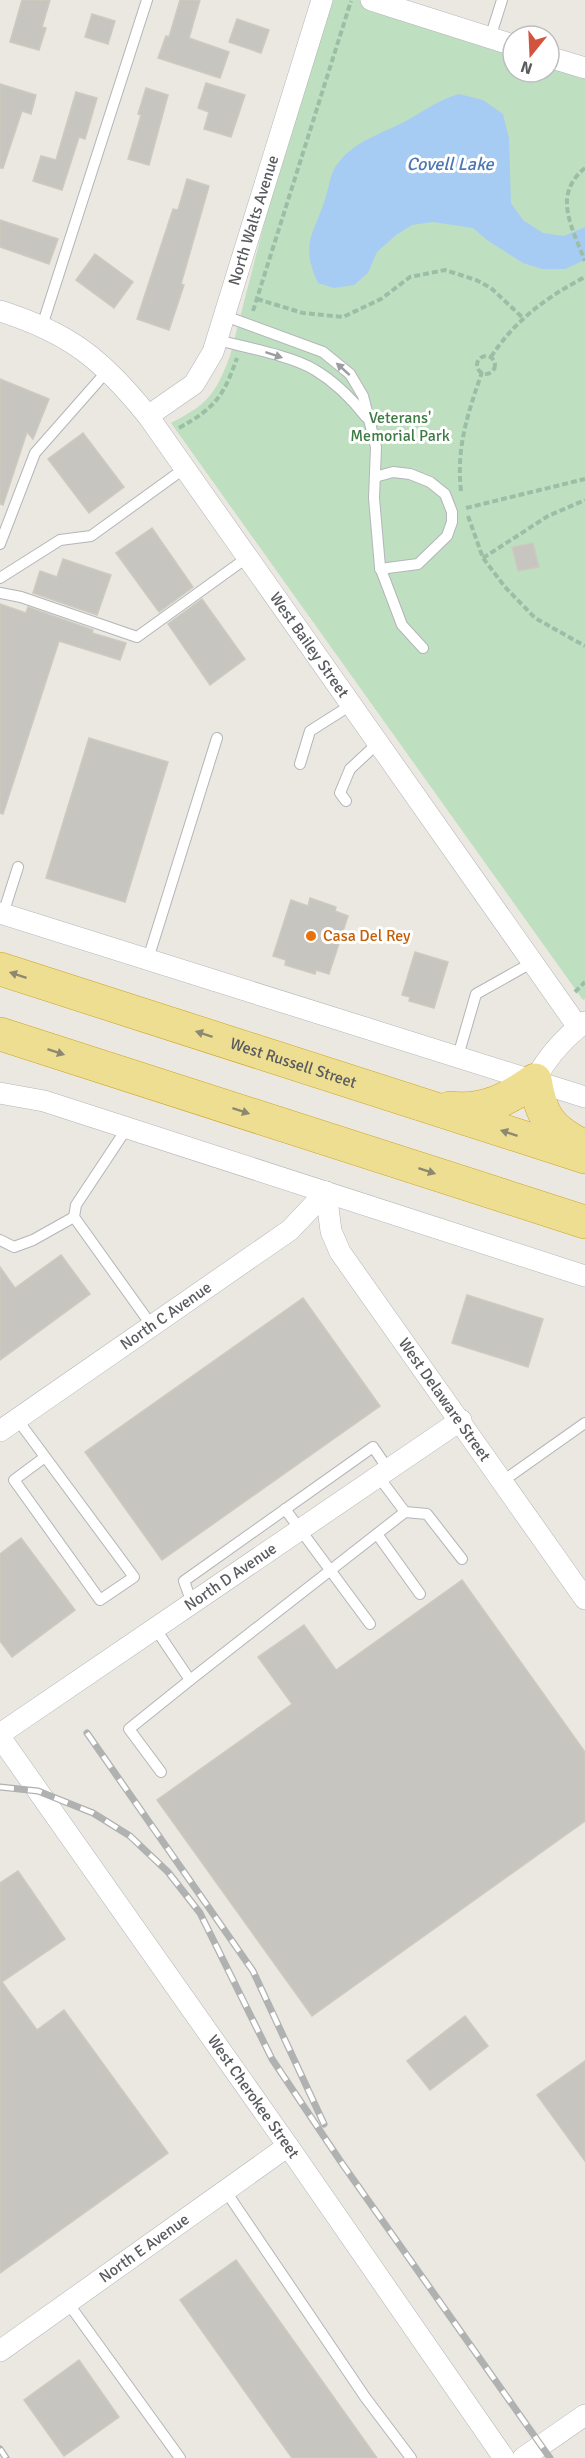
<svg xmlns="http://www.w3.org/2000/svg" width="585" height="2458" font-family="Signika,sans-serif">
  <rect width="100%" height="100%" fill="#eae8e0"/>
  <path fill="#bfdfc1" d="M322 0H371L513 45V72H549V57L585 68V999L583 1000 171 423C208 404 215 395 230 356Z"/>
  <path fill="#a7ccf3" d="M459 94 483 100 503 114 509 138 511 203 523 220 543 233 564 236 585 227V260L565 269H542L523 263 487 240 473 228 433 222 412 225 396 235 377 252 368 273 354 285 334 288 318 283C299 242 315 234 326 196 330 184 330 172 339 162 355 141 383 133 406 121 424 111 438 100 459 94Z"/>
  <g fill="#c7c5bf" stroke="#cdcabf" stroke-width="1.5">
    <polygon points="22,0 50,0 42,27 46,28 39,50 10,42"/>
    <polygon points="180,0 200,0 189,38 229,52 220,78 158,58 166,36 169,37"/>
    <polygon points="92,14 115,21 108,44 85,37"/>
    <polygon points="237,19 269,30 261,53 229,42"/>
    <polygon points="206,83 245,95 231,137 204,129 209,112 198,108"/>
    <polygon points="0,84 36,95 31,114 22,111 3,168 0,168"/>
    <polygon points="146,88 168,95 149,165 128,159 141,115 138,114"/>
    <polygon points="76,92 97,98 85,139 79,137 62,190 33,181 41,156 56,160"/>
    <polygon points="187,179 209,186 181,284 184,285 169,330 137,319 173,209 178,210"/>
    <polygon points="0,220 58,239 49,264 0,247"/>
    <polygon points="95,254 133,282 114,308 76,280"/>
    <polygon points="0,379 49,399 33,439 27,432 3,505 0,504"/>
    <polygon points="83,433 124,487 89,513 48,459"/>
    <polygon points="152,528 193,587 159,612 116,553"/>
    <polygon points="533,543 539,567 518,571 512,547"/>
    <polygon points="63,559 111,575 97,615 33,593 40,571 57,577"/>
    <polygon points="202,599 245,659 210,685 168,624"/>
    <polygon points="0,604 26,613 28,607 93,630 92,633 126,643 120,660 59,641 3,814 0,813"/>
    <polygon points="89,738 168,762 125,902 46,878"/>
    <polygon points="310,898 336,907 335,911 348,916 329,974 316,970 315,974 285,965 286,960 273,956 291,900 308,906"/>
    <polygon points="415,952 448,962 434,1008 409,1001 410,997 402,995"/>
    <polygon points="61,1255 90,1294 0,1360 0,1267 15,1288"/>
    <polygon points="467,1295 543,1319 528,1367 452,1343"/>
    <polygon points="303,1298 380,1406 162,1560 85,1452"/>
    <polygon points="21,1538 75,1610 12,1657 0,1641 0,1554"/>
    <polygon points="462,1580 585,1752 585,1821 312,2016 157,1800 292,1704 258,1657 304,1625 336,1670"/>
    <polygon points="18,1871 65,1939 2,1982 37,2030 64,2010 168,2153 0,2273 0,1883"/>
    <polygon points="465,2016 488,2046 430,2090 407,2061"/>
    <polygon points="585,2061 585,2161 537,2095"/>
    <polygon points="236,2260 377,2458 292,2458 180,2300"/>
    <polygon points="79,2360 119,2417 64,2456 24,2400"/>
  </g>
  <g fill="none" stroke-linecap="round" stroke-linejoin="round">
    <defs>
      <g id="lane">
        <polyline points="490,38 502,0"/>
        <polyline points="225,316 323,352 350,374 363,396 376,447 374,498 380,567 402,625 423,648"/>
        <polyline points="42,326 147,0"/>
        <path d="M217 340C244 347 293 356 315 370 335 382 352 399 366 417"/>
        <polyline points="375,477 393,472 410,474 430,482 445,494 452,512 452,522 447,536 418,564 380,569"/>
        <polyline points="0,544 35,453 108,370"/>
        <polyline points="0,578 60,540 91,536 185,468"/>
        <polyline points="0,593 21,597 137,637 248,557"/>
        <polyline points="300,764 310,731 351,705"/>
        <polyline points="346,801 340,793 350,769 378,743"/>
        <polyline points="3,914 18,867"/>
        <polyline points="148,959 217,738"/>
        <polyline points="458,1056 476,994 533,962"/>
        <polyline points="127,1128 76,1205 74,1217 152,1326"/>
        <polyline points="0,1240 14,1247 33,1240 74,1217"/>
        <polyline points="17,1419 134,1577 100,1600 14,1480 45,1457"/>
        <polyline points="503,1481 585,1423"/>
        <polyline points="285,1509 370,1624"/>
        <polyline points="405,1512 427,1514 462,1559"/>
        <polyline points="377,1534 420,1594"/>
        <polyline points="192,1603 184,1581 373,1447 388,1469"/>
        <polyline points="155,1628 190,1680 405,1512 378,1476"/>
        <polyline points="161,1772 129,1729 190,1680"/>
        <polyline points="225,2190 365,2397 411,2458"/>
        <polyline points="68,2303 180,2458"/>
      </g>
      <g id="street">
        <polyline points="371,0 513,45"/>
        <polyline points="549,57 585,68"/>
        <path id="s1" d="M0 311C70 333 103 360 148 416L578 1027"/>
        <path id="s2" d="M148 416 194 384 213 352 322 0"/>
        <polyline points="0,913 585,1097"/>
        <path d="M535 1080C547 1057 564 1038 585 1022"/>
        <polyline points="0,1093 44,1101 585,1276"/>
        <path id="s3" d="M326 1192 331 1231 340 1252 585 1599"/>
        <path id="s4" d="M0 1431 290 1230 326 1192"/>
        <path id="s5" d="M0 1734 461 1420"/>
        <path id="s6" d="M0 1737 288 2146 504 2458"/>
        <path id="s7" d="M0 2351 288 2146"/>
        <polyline points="523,2458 585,2415"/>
      </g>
      <g id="highway">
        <path id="s8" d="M0 969 585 1157"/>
        <polyline points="0,1034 585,1222"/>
        <path d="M450 1108C484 1112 508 1099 535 1080 541 1117 550 1129 583 1146"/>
      </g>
    </defs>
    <use href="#lane" stroke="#b3b5b9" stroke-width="12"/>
    <use href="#street" stroke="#b3b5b9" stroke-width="22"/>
    <use href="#highway" stroke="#cea31c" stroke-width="34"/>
    <g stroke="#9abfa6" stroke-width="4" stroke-dasharray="6 3" stroke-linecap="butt">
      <path d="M585 168C552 195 572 227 585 261"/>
      <polyline points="257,299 303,313 343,317 381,299 410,277 445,270 476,280 491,288 523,318"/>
      <polyline points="253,311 351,1"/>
      <circle cx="486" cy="365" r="9"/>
      <path d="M491 357C515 320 547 297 585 277"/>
      <path d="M179 428C216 407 223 397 237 358"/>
      <path d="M461 491C456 447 468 413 482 372"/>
      <polyline points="466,508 585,479"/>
      <polyline points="468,516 483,558 505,587 535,618 585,646"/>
      <polyline points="483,558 548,516 585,500"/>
      <polyline points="575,992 585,982"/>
    </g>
    <use href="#lane" stroke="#fff" stroke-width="10"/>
    <use href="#street" stroke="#fff" stroke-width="21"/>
    <use href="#highway" stroke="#eede92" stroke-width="33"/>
    <defs>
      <g id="rail">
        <polyline points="87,1733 253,1971 324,2124"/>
        <polyline points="0,1787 38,1791 93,1813 130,1836 168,1872 200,1913 272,2059 341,2162 550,2458"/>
        <polyline points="0,2449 6,2458"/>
      </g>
    </defs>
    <use href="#rail" stroke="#b0b1b1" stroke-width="7"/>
    <use href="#rail" stroke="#fff" stroke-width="4.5" stroke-dasharray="14" stroke-linecap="butt"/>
  </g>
  <defs><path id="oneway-solid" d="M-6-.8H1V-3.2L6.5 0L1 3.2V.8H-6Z" transform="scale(1.5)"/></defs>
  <g fill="#9b9d9f">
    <use href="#oneway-solid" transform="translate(274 355) rotate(18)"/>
    <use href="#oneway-solid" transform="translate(343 369) rotate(-138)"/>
  </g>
  <g fill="#8d8971">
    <use href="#oneway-solid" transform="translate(18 975) rotate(-162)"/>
    <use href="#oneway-solid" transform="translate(204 1034) rotate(-162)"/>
    <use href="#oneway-solid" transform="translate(56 1052) rotate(18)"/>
    <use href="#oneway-solid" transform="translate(241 1111) rotate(18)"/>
    <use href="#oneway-solid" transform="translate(509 1133) rotate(-162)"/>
    <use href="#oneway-solid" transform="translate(427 1171) rotate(18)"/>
  </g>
  <circle fill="#e8710a" stroke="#fff" stroke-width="2" cx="311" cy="936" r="6"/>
  <g text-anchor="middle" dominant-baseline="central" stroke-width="6" stroke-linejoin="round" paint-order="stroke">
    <g font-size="16" fill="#595b5f" stroke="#fff">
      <text stroke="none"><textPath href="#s2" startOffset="231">North Walts Avenue</textPath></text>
      <text stroke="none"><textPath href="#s1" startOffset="465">West Bailey Street</textPath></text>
      <text stroke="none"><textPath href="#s8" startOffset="308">West Russell Street</textPath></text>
      <text stroke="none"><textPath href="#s4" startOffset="202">North C Avenue</textPath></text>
      <text stroke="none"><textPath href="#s3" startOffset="243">West Delaware Street</textPath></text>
      <text stroke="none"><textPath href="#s5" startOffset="279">North D Avenue</textPath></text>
      <text stroke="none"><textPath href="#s6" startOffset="440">West Cherokee Street</textPath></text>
      <text stroke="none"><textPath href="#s7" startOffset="177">North E Avenue</textPath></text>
    </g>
    <g font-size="16" fill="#3d7a44" stroke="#fff">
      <text x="400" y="418">Veterans'<tspan x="400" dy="18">Memorial Park</tspan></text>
    </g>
    <g font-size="16" fill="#c56008" stroke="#fff" text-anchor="start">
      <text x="323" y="936">Casa Del Rey</text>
    </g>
    <g font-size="18" font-style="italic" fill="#4e77b2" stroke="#fff">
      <text x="450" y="164">Covell Lake</text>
    </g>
  </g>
  <g transform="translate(531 54) rotate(198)"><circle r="28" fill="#ffffff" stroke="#bdbdbf" stroke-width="1.5"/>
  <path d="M0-4.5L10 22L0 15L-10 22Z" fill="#d2543e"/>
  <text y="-9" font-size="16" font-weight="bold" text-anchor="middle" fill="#595b5f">N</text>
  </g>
</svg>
